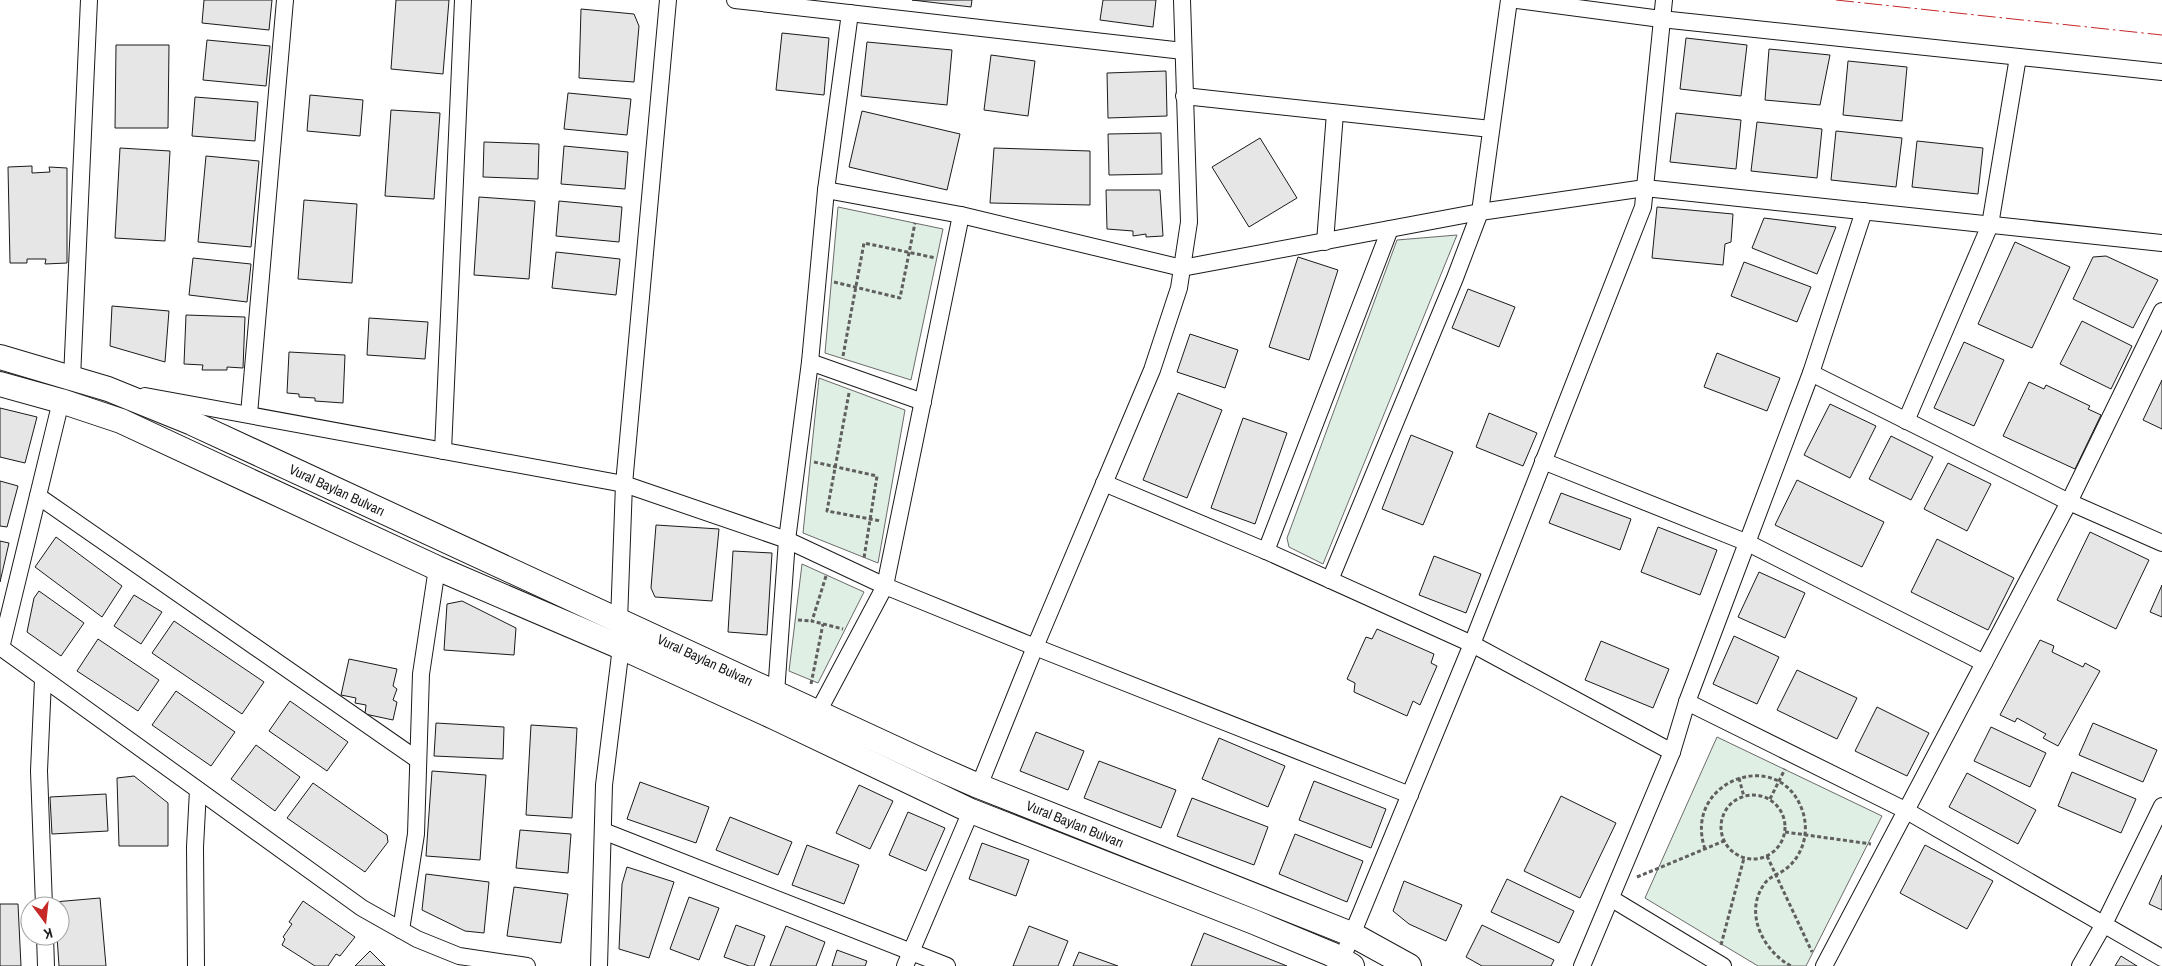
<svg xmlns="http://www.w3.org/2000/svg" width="2162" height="966" font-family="'Archivo Narrow',sans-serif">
  <rect width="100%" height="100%" fill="#fff"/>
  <g fill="#e0efe3" stroke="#6a6a6a">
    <polygon points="838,207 943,229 911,380 825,353"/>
    <polygon points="1457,235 1323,564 1289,547 1287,538 1397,240"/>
    <polygon points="819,378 905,410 878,563 803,533"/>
    <polygon points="802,564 864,592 818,683 789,671"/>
    <polygon points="1717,737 1882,816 1806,966 1758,966 1645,898"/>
  </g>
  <g fill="#e6e6e6" stroke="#1a1a1a">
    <polygon points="204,0 272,0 269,30 202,23"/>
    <polygon points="396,0 449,0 443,74 391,69"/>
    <polygon points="912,0 972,0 971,7"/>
    <polygon points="1103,0 1156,0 1153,27 1100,20"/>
    <polygon points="581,9 634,14 639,26 634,82 579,78"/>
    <polygon points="782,33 829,38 824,95 776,90"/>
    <polygon points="1686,38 1747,45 1741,96 1680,89"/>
    <polygon points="207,40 270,46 266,86 203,80"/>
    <polygon points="867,42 952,50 947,105 861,96"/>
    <polygon points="116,45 169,45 168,128 115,128"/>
    <polygon points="1769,49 1830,55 1820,105 1765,100"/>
    <polygon points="991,55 1035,61 1028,116 984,110"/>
    <polygon points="1848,61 1907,67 1902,121 1843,115"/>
    <polygon points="1166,71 1167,116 1108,118 1107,73"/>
    <polygon points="568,93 631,99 627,135 564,129"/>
    <polygon points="310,95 363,100 360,136 307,131"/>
    <polygon points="195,97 258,102 255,141 192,136"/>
    <polygon points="391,110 440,113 434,199 385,196"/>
    <polygon points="862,111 960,134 947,190 849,167"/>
    <polygon points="1676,113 1741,120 1736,169 1670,162"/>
    <polygon points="1757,122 1822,129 1817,178 1751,171"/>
    <polygon points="1836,131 1902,138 1896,187 1831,180"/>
    <polygon points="1161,133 1162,174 1109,175 1108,134"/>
    <polygon points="1260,138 1297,198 1249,227 1212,167"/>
    <polygon points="1917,141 1983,148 1978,194 1912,187"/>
    <polygon points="484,142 539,144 538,179 483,177"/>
    <polygon points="564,146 628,152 625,189 561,184"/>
    <polygon points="120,148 170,151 165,241 115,238"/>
    <polygon points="994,148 1090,151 1090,205 990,203"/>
    <polygon points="206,156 259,161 251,247 198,242"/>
    <polygon points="32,166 32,173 50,172 49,167 67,168 67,263 45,264 46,259 27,259 27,263 10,263 8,167"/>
    <polygon points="1106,190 1160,190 1163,236 1146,237 1146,234 1133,236 1133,231 1107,229"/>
    <polygon points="479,197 535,201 529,279 474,275"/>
    <polygon points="304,200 357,204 352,283 298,279"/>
    <polygon points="559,201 622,207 619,242 556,236"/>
    <polygon points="1657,207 1733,214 1731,242 1725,244 1723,265 1652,258"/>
    <polygon points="1764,218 1836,227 1817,274 1752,248"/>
    <polygon points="2015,242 2070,267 2032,348 1978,324"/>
    <polygon points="556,252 620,259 616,295 552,288"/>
    <polygon points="2106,256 2158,280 2133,328 2073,299 2093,257"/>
    <polygon points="1298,257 1338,270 1309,360 1269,347"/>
    <polygon points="193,258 251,264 247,302 189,295"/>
    <polygon points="1744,262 1811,287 1797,322 1731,296"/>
    <polygon points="1468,289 1515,307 1499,347 1452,328"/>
    <polygon points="112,306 169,311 165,362 110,346"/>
    <polygon points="186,315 245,317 243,368 227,367 227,370 202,370 203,365 184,364"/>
    <polygon points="369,318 428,322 425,359 367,355"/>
    <polygon points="2082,321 2132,346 2111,389 2060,364"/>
    <polygon points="1190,334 1238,350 1225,388 1177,372"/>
    <polygon points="1964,342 2004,360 1974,426 1934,408"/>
    <polygon points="289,352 345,355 343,403 315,401 315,398 299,397 299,394 287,393"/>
    <polygon points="1717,353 1780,378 1767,411 1704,387"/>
    <polygon points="2162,380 2162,429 2143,420"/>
    <polygon points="2029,382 2044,389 2046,385 2090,406 2088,409 2101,415 2075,469 2003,436"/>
    <polygon points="1178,393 1222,410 1187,498 1143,480"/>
    <polygon points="1830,404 1876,426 1850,478 1804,455"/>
    <polygon points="0,408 37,417 25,463 0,457"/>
    <polygon points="1489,413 1537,433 1523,466 1476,447"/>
    <polygon points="1243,418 1287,433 1255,524 1211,508"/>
    <polygon points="1411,435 1453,452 1423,525 1382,509"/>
    <polygon points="1891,436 1933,457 1911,500 1869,479"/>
    <polygon points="1948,463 1991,484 1967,531 1924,509"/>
    <polygon points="1797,480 1884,522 1862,567 1775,525"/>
    <polygon points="0,481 18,486 7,527 0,526"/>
    <polygon points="1561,493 1631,519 1620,550 1549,523"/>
    <polygon points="656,525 719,529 712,601 655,597 651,588"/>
    <polygon points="1658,527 1717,550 1700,595 1641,572"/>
    <polygon points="2090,532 2149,560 2116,629 2057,600"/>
    <polygon points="56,537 122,586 102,617 35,567"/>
    <polygon points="1937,539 2014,578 1988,630 1911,592"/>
    <polygon points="0,541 9,543 0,582"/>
    <polygon points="733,551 772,553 767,635 728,632"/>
    <polygon points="1434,556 1481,574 1466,613 1419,595"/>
    <polygon points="1759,572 1805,593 1785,638 1738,617"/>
    <polygon points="2162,585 2162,617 2150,612"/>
    <polygon points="39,591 84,623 61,656 27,632 34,598"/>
    <polygon points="134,595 162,612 141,644 114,626"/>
    <polygon points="462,601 516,628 514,655 444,650 447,604"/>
    <polygon points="174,621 264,682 242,714 152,653"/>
    <polygon points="1377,629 1434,654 1431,663 1437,666 1420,705 1413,701 1407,716 1354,692 1355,683 1347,679 1366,637 1372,639"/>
    <polygon points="1734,636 1779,657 1757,704 1713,684"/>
    <polygon points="98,639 159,680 138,711 77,671"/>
    <polygon points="2040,640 2054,646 2052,652 2083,667 2085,663 2100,671 2058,746 2043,738 2046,734 2017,718 2015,722 2000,715"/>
    <polygon points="1601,641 1669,669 1653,708 1585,680"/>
    <polygon points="349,659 397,669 393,686 397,689 393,700 397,702 393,720 365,714 366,705 355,703 356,698 341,695"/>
    <polygon points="1797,670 1857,698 1837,739 1777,710"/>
    <polygon points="176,691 235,732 211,766 152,725"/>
    <polygon points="290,701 348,742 327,771 269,731"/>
    <polygon points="1877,707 1929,733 1907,776 1855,751"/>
    <polygon points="436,723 504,727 503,759 434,756"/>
    <polygon points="2093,723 2157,750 2143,782 2079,755"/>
    <polygon points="531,725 577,728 572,818 526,815"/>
    <polygon points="1991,727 2046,753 2030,787 1974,761"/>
    <polygon points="1036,732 1084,751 1068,790 1020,771"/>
    <polygon points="1219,738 1285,766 1268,807 1202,779"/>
    <polygon points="256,745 300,777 275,811 231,779"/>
    <polygon points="1099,761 1176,790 1161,828 1084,798"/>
    <polygon points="432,771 486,775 480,860 426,856"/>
    <polygon points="2072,772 2136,799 2121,833 2058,806"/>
    <polygon points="1967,773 2036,810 2018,844 1949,807"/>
    <polygon points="134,776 168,803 168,846 119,846 117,778"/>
    <polygon points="1314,781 1386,809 1371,848 1299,820"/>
    <polygon points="640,782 709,807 696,843 627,819"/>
    <polygon points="313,783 387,835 388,842 365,872 287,818"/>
    <polygon points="859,785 893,801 870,849 836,833"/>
    <polygon points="106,794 108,831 52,834 50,797"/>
    <polygon points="1561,796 1616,823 1580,898 1524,871"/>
    <polygon points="1192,798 1268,827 1254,865 1177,836"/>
    <polygon points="908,812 945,828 926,871 889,855"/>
    <polygon points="730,817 792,842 778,875 716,850"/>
    <polygon points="520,830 571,834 568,873 516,868"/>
    <polygon points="1295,834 1363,861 1347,902 1279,874"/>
    <polygon points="982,843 1029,860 1016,896 969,879"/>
    <polygon points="807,845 859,865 844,904 792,885"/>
    <polygon points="1925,845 1993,881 1967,929 1900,893"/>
    <polygon points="627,867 674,882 649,958 619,949 622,884"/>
    <polygon points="426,874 489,882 484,933 465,931 422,910"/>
    <polygon points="2162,875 2162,910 2149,904"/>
    <polygon points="1507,879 1574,911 1559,943 1491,912"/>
    <polygon points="1404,881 1462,905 1446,941 1409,924 1393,911"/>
    <polygon points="514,887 568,894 561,943 507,936"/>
    <polygon points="689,897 719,908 699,960 670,949"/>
    <polygon points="100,898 106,966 59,966 57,936 60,936 60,906 54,906 54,902"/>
    <polygon points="303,901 355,937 340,956 336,954 328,966 315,966 282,945 285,939 283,937 292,924 289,922"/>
    <polygon points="0,904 18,904 21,966 0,966"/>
    <polygon points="736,925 765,936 754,966 749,966 724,957"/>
    <polygon points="1482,925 1554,960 1551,966 1482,966 1466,957"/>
    <polygon points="786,926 825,942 816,966 770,966"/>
    <polygon points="1029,926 1068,941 1058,966 1013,966"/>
    <polygon points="1204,933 1287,966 1191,966"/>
    <polygon points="837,950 867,961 865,966 832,966"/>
    <polygon points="370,951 385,966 355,966"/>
    <polygon points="1079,952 1118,966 1073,966"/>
    <polygon points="2121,956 2137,966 2115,966"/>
  </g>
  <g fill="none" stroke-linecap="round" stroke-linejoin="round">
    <defs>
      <g id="minor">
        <polyline points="735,0 1183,51"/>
        <polyline points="1517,0 1661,19 2162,72"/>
        <polyline points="1184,96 1491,129"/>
        <polyline points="826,190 961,215 1182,268 1480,212 1645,188 2162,243"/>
        <polyline points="1325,242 1335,113"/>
        <polyline points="810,362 923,402"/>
        <polyline points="1811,373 2069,502 2162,543"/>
        <polyline points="72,378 89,0"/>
        <polyline points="145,396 624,484 787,540 885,586 1035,647 1410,795"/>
        <polyline points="249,414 285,0"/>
        <polyline points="1906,421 1990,225 2018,57"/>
        <polyline points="443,451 463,0"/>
        <polyline points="1543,461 1748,543 1984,663"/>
        <polyline points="1104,483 1266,551 1472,644 1672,752"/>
        <polyline points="38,496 418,760"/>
        <polyline points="1266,551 1390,229"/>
        <polyline points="1330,580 1455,278 1480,212 1509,0"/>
        <polyline points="0,647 362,908 417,939 459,956 527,966"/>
        <polyline points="1,648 61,401"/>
        <polyline points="43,680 39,771 44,906"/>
        <polyline points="776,693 787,540 810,362 826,190 850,13"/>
        <polyline points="1687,702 1905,810 2162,958"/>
        <polyline points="818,712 885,586 961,215"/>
        <polyline points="979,786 1035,647 1152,370 1179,288 1189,222 1182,0"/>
        <polyline points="603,831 947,966"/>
        <polyline points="1612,899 1723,966"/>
        <polyline points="401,930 416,834 421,674 437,568"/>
        <polyline points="45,936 46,966"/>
        <polyline points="196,966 195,847 198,790"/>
        <polyline points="599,966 604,785 621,647 619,621 624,484 668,0"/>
        <polyline points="905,966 971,811"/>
        <polyline points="1339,966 1472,644 1643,207 1664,0"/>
        <polyline points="1582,966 1672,752 1687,702 1811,373 1864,211"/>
        <polyline points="1824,966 2069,502 2162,311"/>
        <polyline points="2080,966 2104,924 2162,806"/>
      </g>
      <g id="secondary">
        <polyline points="0,357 108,389 192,423 933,766 976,785 1351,934 1409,966"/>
        <polyline points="0,384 61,401 121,421 437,568 621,647 776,718 971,811 1254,922 1331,954 1352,966"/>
      </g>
    </defs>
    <use href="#minor" stroke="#1a1a1a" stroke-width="18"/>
    <use href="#secondary" stroke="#1a1a1a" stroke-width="26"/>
    <g stroke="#5f5f5f" stroke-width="3" stroke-dasharray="4 2.5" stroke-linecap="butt">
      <polyline points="834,282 900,298 915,223"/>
      <polyline points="843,356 864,243 936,258"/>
      <polyline points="849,393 827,511 881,521"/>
      <polyline points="814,462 877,476 864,558"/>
      <polyline points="826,576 812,621 843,629"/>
      <polyline points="798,620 812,621"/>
      <polyline points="811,684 823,624"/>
      <polyline points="1739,778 1744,797"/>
      <circle cx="1753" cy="827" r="32"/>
      <polyline points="1770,799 1785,769"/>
      <polyline points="1785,832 1871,844"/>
      <path d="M1705 849C1682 782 1776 746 1801 807 1810 828 1805 853 1787 868 1780 874 1770 876 1765 883 1743 912 1763 951 1791 966"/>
      <polyline points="1767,856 1812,952"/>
      <polyline points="1637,877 1724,841"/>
      <polyline points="1721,945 1744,858"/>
    </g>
    <use href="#minor" stroke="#fff" stroke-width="16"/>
    <use href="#secondary" stroke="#fff" stroke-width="24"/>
    <polyline stroke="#c62828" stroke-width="1" stroke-dasharray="18 4 2.5 4" stroke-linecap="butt" points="1836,0 2162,35"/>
  </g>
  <g text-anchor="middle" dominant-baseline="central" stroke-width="4" stroke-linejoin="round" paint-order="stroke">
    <g font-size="14" fill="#1a1a1a" stroke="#fff">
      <text transform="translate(337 490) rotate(25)">Vural Baylan Bulvarı</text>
      <text transform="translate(705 660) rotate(25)">Vural Baylan Bulvarı</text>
      <text transform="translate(1075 824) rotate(22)">Vural Baylan Bulvarı</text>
    </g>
  </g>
  <g transform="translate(45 921) rotate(165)"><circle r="24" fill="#ffffff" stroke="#a3a3a3"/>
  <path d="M0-4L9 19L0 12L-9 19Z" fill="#c62828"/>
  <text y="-8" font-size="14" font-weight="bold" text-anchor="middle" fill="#1a1a1a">K</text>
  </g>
</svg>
